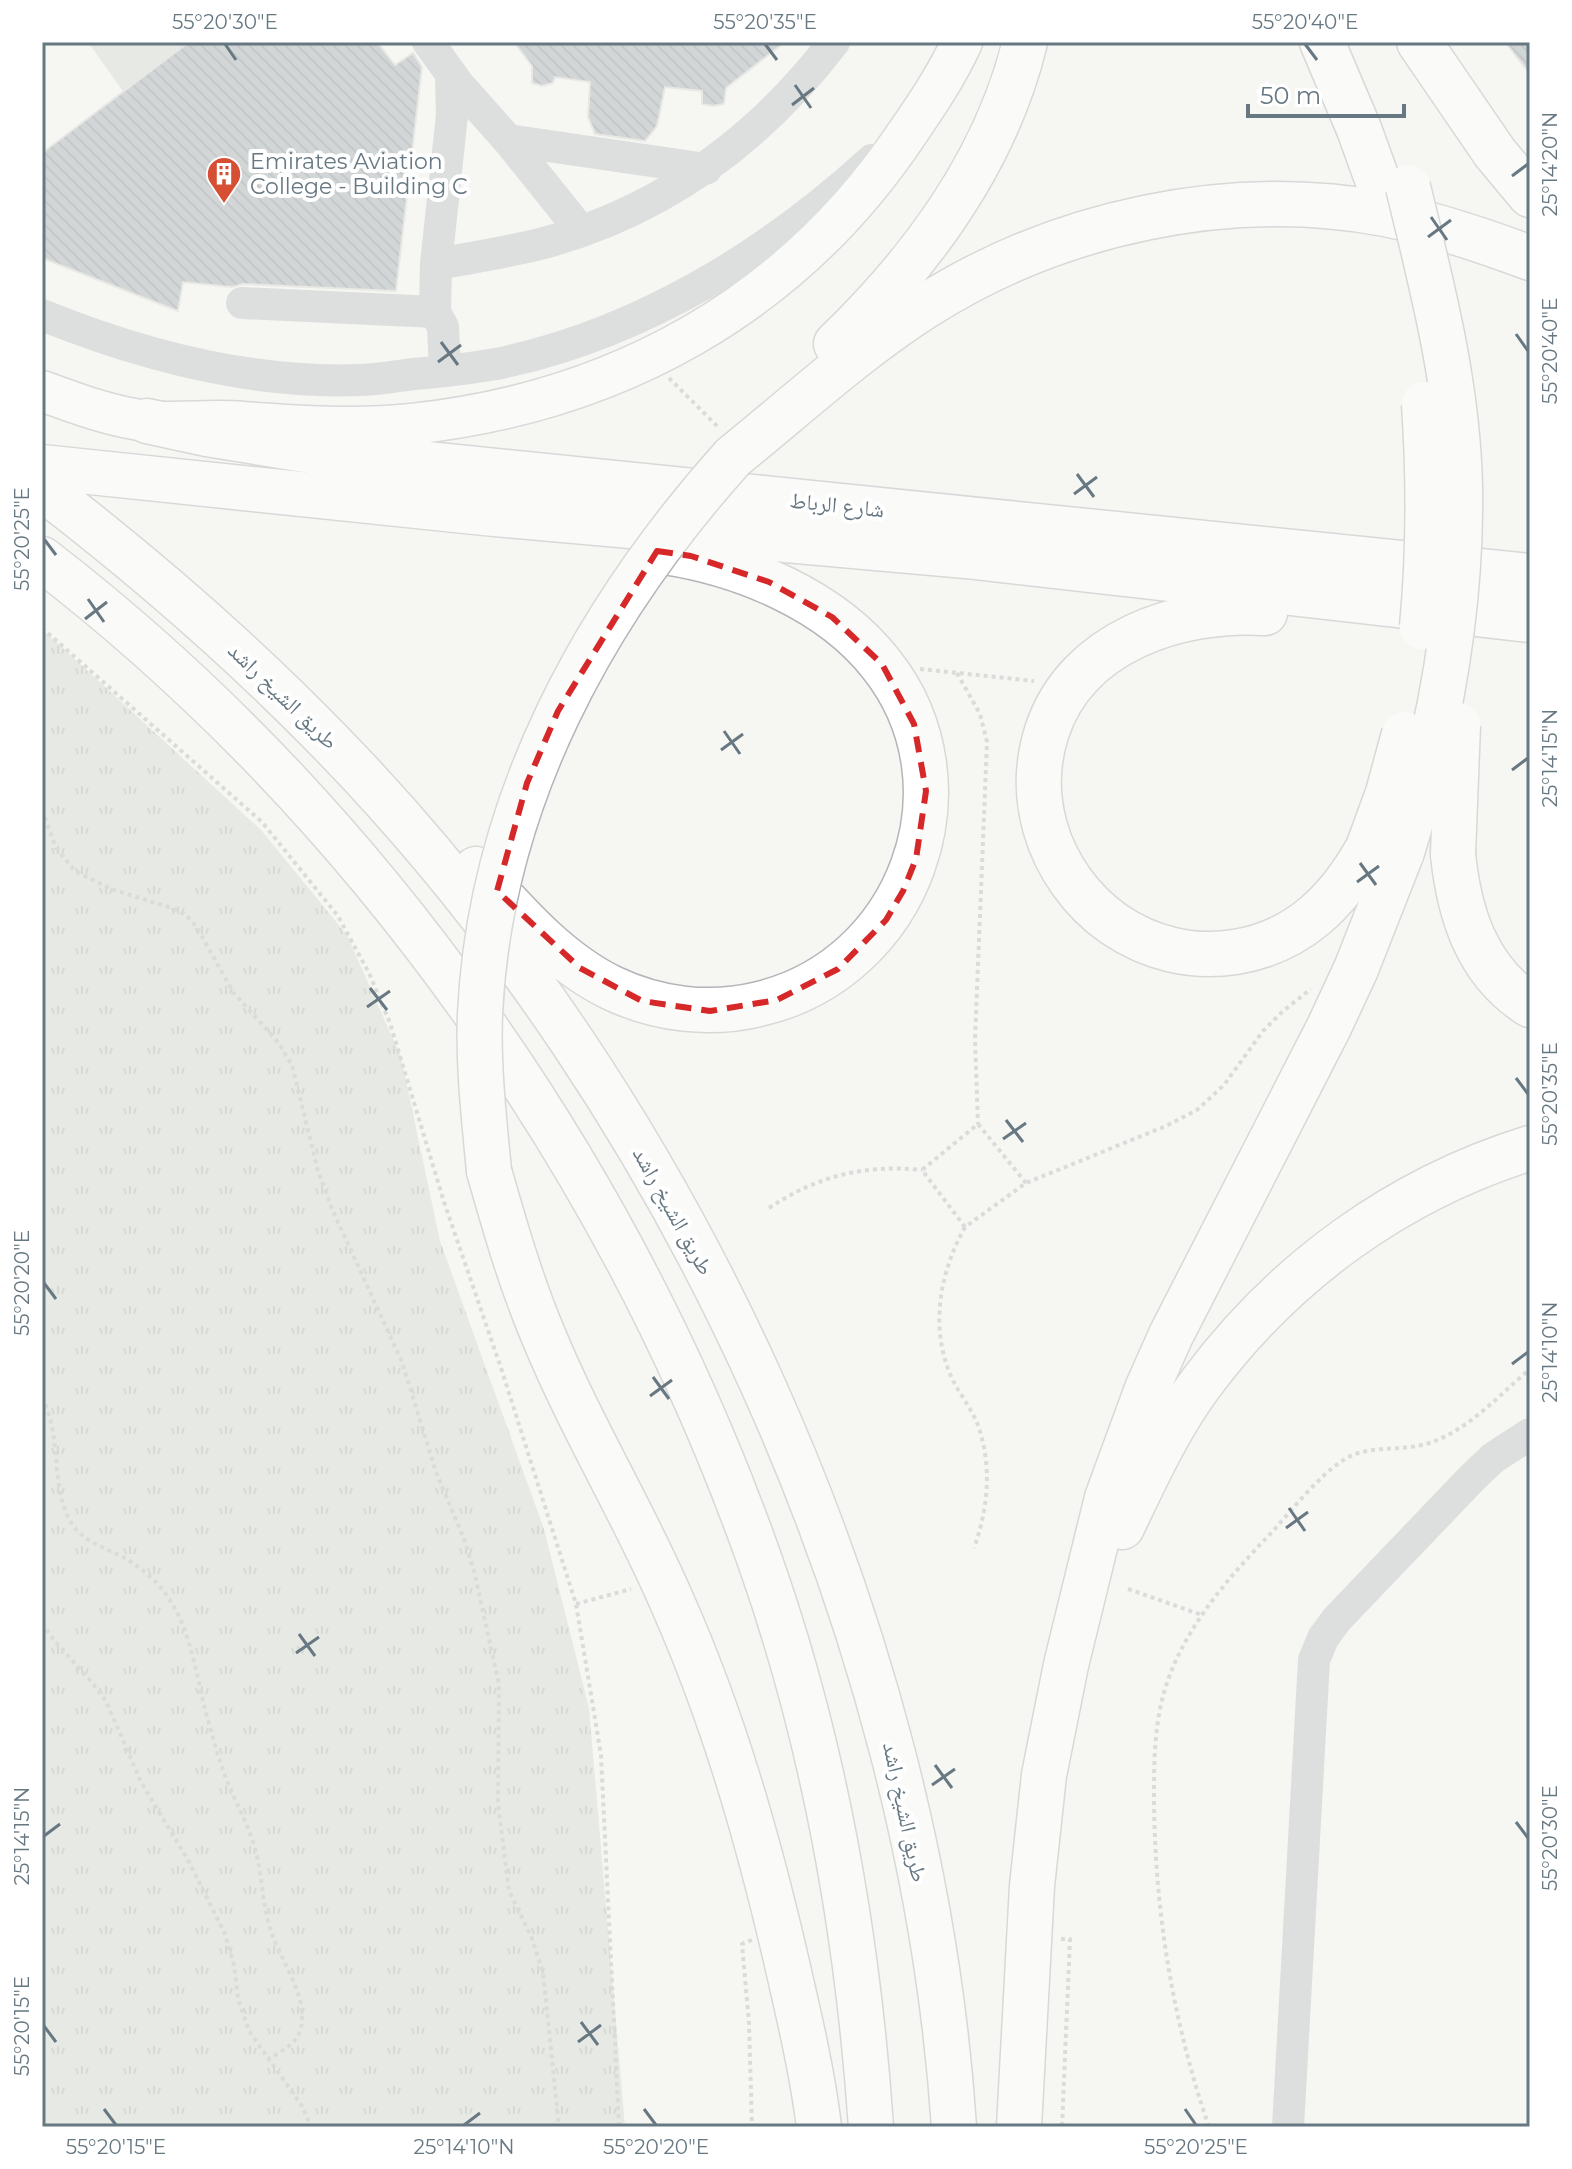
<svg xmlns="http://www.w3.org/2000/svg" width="1572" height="2169" font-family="Montserrat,'Noto Naskh Arabic',sans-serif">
  <defs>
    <pattern id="grass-tufts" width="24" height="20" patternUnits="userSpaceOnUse" patternTransform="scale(2)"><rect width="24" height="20" fill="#d6dbd2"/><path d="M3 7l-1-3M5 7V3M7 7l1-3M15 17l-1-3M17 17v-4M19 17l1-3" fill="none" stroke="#b1b6b0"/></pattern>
    <pattern id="building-back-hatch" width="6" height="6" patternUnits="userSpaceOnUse" patternTransform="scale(2)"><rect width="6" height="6" fill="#a7afb3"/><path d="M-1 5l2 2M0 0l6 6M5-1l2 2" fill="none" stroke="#8c9397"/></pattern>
  </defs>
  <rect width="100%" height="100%" fill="#f6f6f3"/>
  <polygon fill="url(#grass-tufts)" points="42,629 261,830 347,935 401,1057 440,1241 544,1529 589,1708 625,2127 42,2127"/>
  <polygon fill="#d6dbd2" points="88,42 200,42 127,97"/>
  <g fill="url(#building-back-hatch)" stroke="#d7d7d6" stroke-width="2">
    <polygon points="189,42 377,42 395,65 413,53 422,67 396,291 243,284 232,287 183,282 178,311 42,258 42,153"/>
    <polygon points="514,42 785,42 726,88 724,104 713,106 702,104 702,91 665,87 657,126 645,141 595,134 588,117 590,82 555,77 553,83 542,86 532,83 532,66"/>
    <polygon points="1505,42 1530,42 1530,74"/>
  </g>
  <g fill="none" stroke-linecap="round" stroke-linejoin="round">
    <defs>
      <path id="major" d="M42 391C75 403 112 417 147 421 178 424 211 419 243 422 299 426 356 430 412 424 616 402 791 306 906 135 926 106 947 75 962 42"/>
      <g id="highway">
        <polyline points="1322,42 1359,129 1381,190"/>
        <polyline points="1419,42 1495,153 1530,195"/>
        <path d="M836 344C922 261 996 161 1025 42"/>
        <polyline points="147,421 207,434 329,454 1530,576"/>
        <path d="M733 457C796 406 857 350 924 307 1057 222 1229 185 1385 214 1435 224 1482 240 1530 258"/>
        <polyline points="42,467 484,513 966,556 1530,620"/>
        <path d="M42 488C145 567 242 651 333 745 682 1104 921 1627 954 2127"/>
        <path d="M42 559C370 812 622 1171 760 1561 824 1742 858 1936 871 2127"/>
        <path d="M1265 613C1178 608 1077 641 1047 731 1037 762 1036 795 1045 827 1056 866 1081 901 1114 924 1149 948 1192 959 1235 952 1298 942 1338 902 1368 848"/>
        <path d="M1453 854C1459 914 1477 971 1530 1005"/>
        <path d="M476 869C516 913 558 962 612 988 658 1010 710 1016 759 1004 909 969 978 786 881 664 831 600 743 564 665 552"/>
        <path d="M489 1171C505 1227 521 1283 544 1337 582 1429 634 1513 673 1604 723 1717 757 1835 785 1955 798 2012 812 2069 819 2127"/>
        <path d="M1122 1527C1146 1477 1169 1426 1202 1382 1285 1271 1398 1189 1530 1148"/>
        <polyline points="1019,2127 1032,1886 1044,1775 1066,1665 1107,1498 1147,1389 1171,1335 1329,1027 1356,969 1402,852"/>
      </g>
    </defs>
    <use href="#major" stroke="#b3b7ba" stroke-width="43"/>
    <use href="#highway" stroke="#b2b6b9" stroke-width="47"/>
    <g stroke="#b9bcbe" stroke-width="4" stroke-dasharray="4 4" stroke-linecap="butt">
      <polyline points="669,378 720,429"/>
      <polyline points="42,628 262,822 338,916 369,973 390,1023 444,1202 501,1368 576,1604 601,1755 619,2127"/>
      <polyline points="920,669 1034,681"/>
      <polyline points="957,673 980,714 987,742 975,1039 978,1124"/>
      <polyline points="42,810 56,848 75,871 111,889 172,908 186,915 196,926 233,992 277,1041 292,1065 318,1171 332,1209 402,1362 436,1472 464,1539 474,1571 499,1684 498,1804 509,1891 531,1936 543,1972 559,2127"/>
      <polyline points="1026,1183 978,1124 922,1170 965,1227 1026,1183 1166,1126 1197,1110 1224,1085 1263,1031 1283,1011 1311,989"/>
      <path d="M769 1208C817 1176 865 1164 922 1170"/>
      <path d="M965 1227C940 1272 930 1325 950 1374 958 1393 972 1408 979 1428 992 1468 988 1509 974 1548"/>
      <path d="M42 1397C62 1438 51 1478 67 1515 78 1540 101 1546 123 1557 142 1568 160 1583 171 1602 192 1635 197 1680 207 1717 214 1741 220 1764 229 1786 237 1805 247 1823 253 1842 263 1871 261 1902 271 1931 280 1960 304 1989 302 2021 301 2042 284 2050 268 2059"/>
      <polyline points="1128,1589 1202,1615"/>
      <polyline points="576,1604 631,1589"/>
      <polyline points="42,1623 53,1639 94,1685 106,1701 141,1782 188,1860 225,1934 234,1965 238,1999 249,2031 302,2106 311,2127"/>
      <polyline points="1061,1939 1070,1939 1062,2127"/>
      <polyline points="752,1940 742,1944 749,2023 752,2127"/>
      <path d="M1209 2127C1172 2020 1154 1906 1154 1793 1154 1755 1155 1716 1168 1680 1188 1623 1231 1575 1272 1532 1293 1509 1319 1475 1345 1459 1368 1445 1396 1451 1422 1445 1464 1435 1498 1396 1530 1369"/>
    </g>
    <g stroke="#bfc3c6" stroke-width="32">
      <polyline points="428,42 459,85 508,140 581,231"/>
      <polyline points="508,140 706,169"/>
      <path d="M436 264C472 258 508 252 544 243 664 210 759 140 834 42"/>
      <polyline points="242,303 435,312"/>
      <path d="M42 315C141 355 252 384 360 380 378 380 396 376 414 374 446 371 479 368 510 361 646 330 770 253 872 160"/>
      <polyline points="445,371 443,327 435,312 436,264 452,115 451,75"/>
      <polyline points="1288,2127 1314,1660 1323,1638 1337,1619 1472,1478 1493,1458 1530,1434"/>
    </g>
    <use href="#major" stroke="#fff" stroke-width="40"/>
    <use href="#highway" stroke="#fff" stroke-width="44"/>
    <defs>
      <g id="highway-bridge">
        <path d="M1422 627C1429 553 1429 478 1424 404"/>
        <polyline points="1368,848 1388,793 1404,734"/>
        <path d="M1402 852C1439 734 1462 611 1460 487 1458 385 1432 286 1408 187"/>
        <polyline points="1453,854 1458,725"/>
        <path d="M489 1171C484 1118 478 1066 480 1014 490 801 594 612 733 457"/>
      </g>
    </defs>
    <use href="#highway-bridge" stroke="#b2b6b9" stroke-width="47" stroke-linecap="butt"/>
    <use href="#highway-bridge" stroke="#fff" stroke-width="44"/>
  </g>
  <path d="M0 0H1572V2169H0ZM657 551 691 556 769 582 832 617 882 664 914 724 926 791 916 859 903 891 886 920 838 969 777 1000 710 1011 642 1001 580 968 497 891 527 783 558 711Z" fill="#f6f6f3" fill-opacity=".55" fill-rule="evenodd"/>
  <path fill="none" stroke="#d62828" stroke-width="6" stroke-dasharray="16 10" stroke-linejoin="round" d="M657 551 691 556 769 582 832 617 882 664 914 724 926 791 916 859 903 891 886 920 838 969 777 1000 710 1011 642 1001 580 968 497 891 527 783 558 711Z"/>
  <path fill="none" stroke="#677882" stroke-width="3" d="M225 44 236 60M765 44 777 60M1305 44 1317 60M795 85 811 108M792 105 814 88M1512 176 1528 164M1431 217 1447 240M1428 237 1451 220M1516 334 1528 351M441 342 458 365M438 362 461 345M1077 474 1094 497M1074 494 1097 477M44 539 56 555M88 599 104 622M85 619 107 602M724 731 740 754M721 750 743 734M1512 770 1528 758M1360 863 1376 885M1357 882 1379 866M370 988 387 1010M367 1007 390 991M1516 1078 1528 1094M1006 1120 1023 1142M1003 1139 1026 1123M44 1283 56 1299M1512 1364 1528 1352M653 1377 669 1399M650 1396 672 1380M1289 1508 1305 1531M1286 1528 1308 1512M299 1634 315 1656M296 1653 319 1637M935 1765 952 1788M932 1785 955 1769M1516 1822 1528 1838M44 1836 60 1824M581 2022 598 2045M44 2026 56 2042M578 2042 601 2025M104 2109 116 2125M644 2109 656 2125M1185 2109 1196 2125M464 2125 480 2113"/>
  <defs>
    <symbol id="building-pin" viewBox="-11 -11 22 30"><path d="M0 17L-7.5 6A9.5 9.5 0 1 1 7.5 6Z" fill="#d64f33" stroke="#fff"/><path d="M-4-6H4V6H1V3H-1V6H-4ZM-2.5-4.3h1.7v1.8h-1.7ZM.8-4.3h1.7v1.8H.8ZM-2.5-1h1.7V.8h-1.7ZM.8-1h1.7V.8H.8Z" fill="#fff"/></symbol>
  </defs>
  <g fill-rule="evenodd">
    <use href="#building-pin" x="204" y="154" width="40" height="54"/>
  </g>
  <g text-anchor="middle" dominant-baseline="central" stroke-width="8" stroke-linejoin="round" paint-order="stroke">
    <g font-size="22" fill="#677882" stroke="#fff" text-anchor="start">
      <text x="250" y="161">Emirates Aviation<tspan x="250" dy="25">College - Building C</tspan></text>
    </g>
    <g font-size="22" fill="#677882" stroke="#fff">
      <text transform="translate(837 505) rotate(6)">شارع الرباط</text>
      <text transform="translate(283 696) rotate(44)">طريق الشيخ راشد</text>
      <text transform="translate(673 1211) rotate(61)">طريق الشيخ راشد</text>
      <text transform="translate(905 1812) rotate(78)">طريق الشيخ راشد</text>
    </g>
  </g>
  <rect width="1572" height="2169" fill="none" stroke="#ffffff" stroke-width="88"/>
  <path d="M1248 104v12h156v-12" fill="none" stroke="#677882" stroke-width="4"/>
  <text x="1260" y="104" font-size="24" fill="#677882" stroke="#ffffff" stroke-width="6" paint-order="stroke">50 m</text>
  <rect x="44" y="44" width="1484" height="2081" fill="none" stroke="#677882" stroke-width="3"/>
  <g font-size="20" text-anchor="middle" fill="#677882">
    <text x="225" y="29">55°20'30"E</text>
    <text x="765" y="29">55°20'35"E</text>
    <text x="1305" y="29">55°20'40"E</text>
    <text transform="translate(1550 164) rotate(-90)" y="7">25°14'20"N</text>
    <text transform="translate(1550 351) rotate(-90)" y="7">55°20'40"E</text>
    <text transform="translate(22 539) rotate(-90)" y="7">55°20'25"E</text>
    <text transform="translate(1550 758) rotate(-90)" y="7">25°14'15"N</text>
    <text transform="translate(1550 1094) rotate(-90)" y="7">55°20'35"E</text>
    <text transform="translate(22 1283) rotate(-90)" y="7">55°20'20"E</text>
    <text transform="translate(1550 1352) rotate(-90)" y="7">25°14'10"N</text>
    <text transform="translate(22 1836) rotate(-90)" y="7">25°14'15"N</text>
    <text transform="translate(1550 1838) rotate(-90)" y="7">55°20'30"E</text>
    <text transform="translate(22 2026) rotate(-90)" y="7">55°20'15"E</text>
    <text x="116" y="2154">55°20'15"E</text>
    <text x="464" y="2154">25°14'10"N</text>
    <text x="656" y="2154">55°20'20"E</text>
    <text x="1196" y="2154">55°20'25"E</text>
  </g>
</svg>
